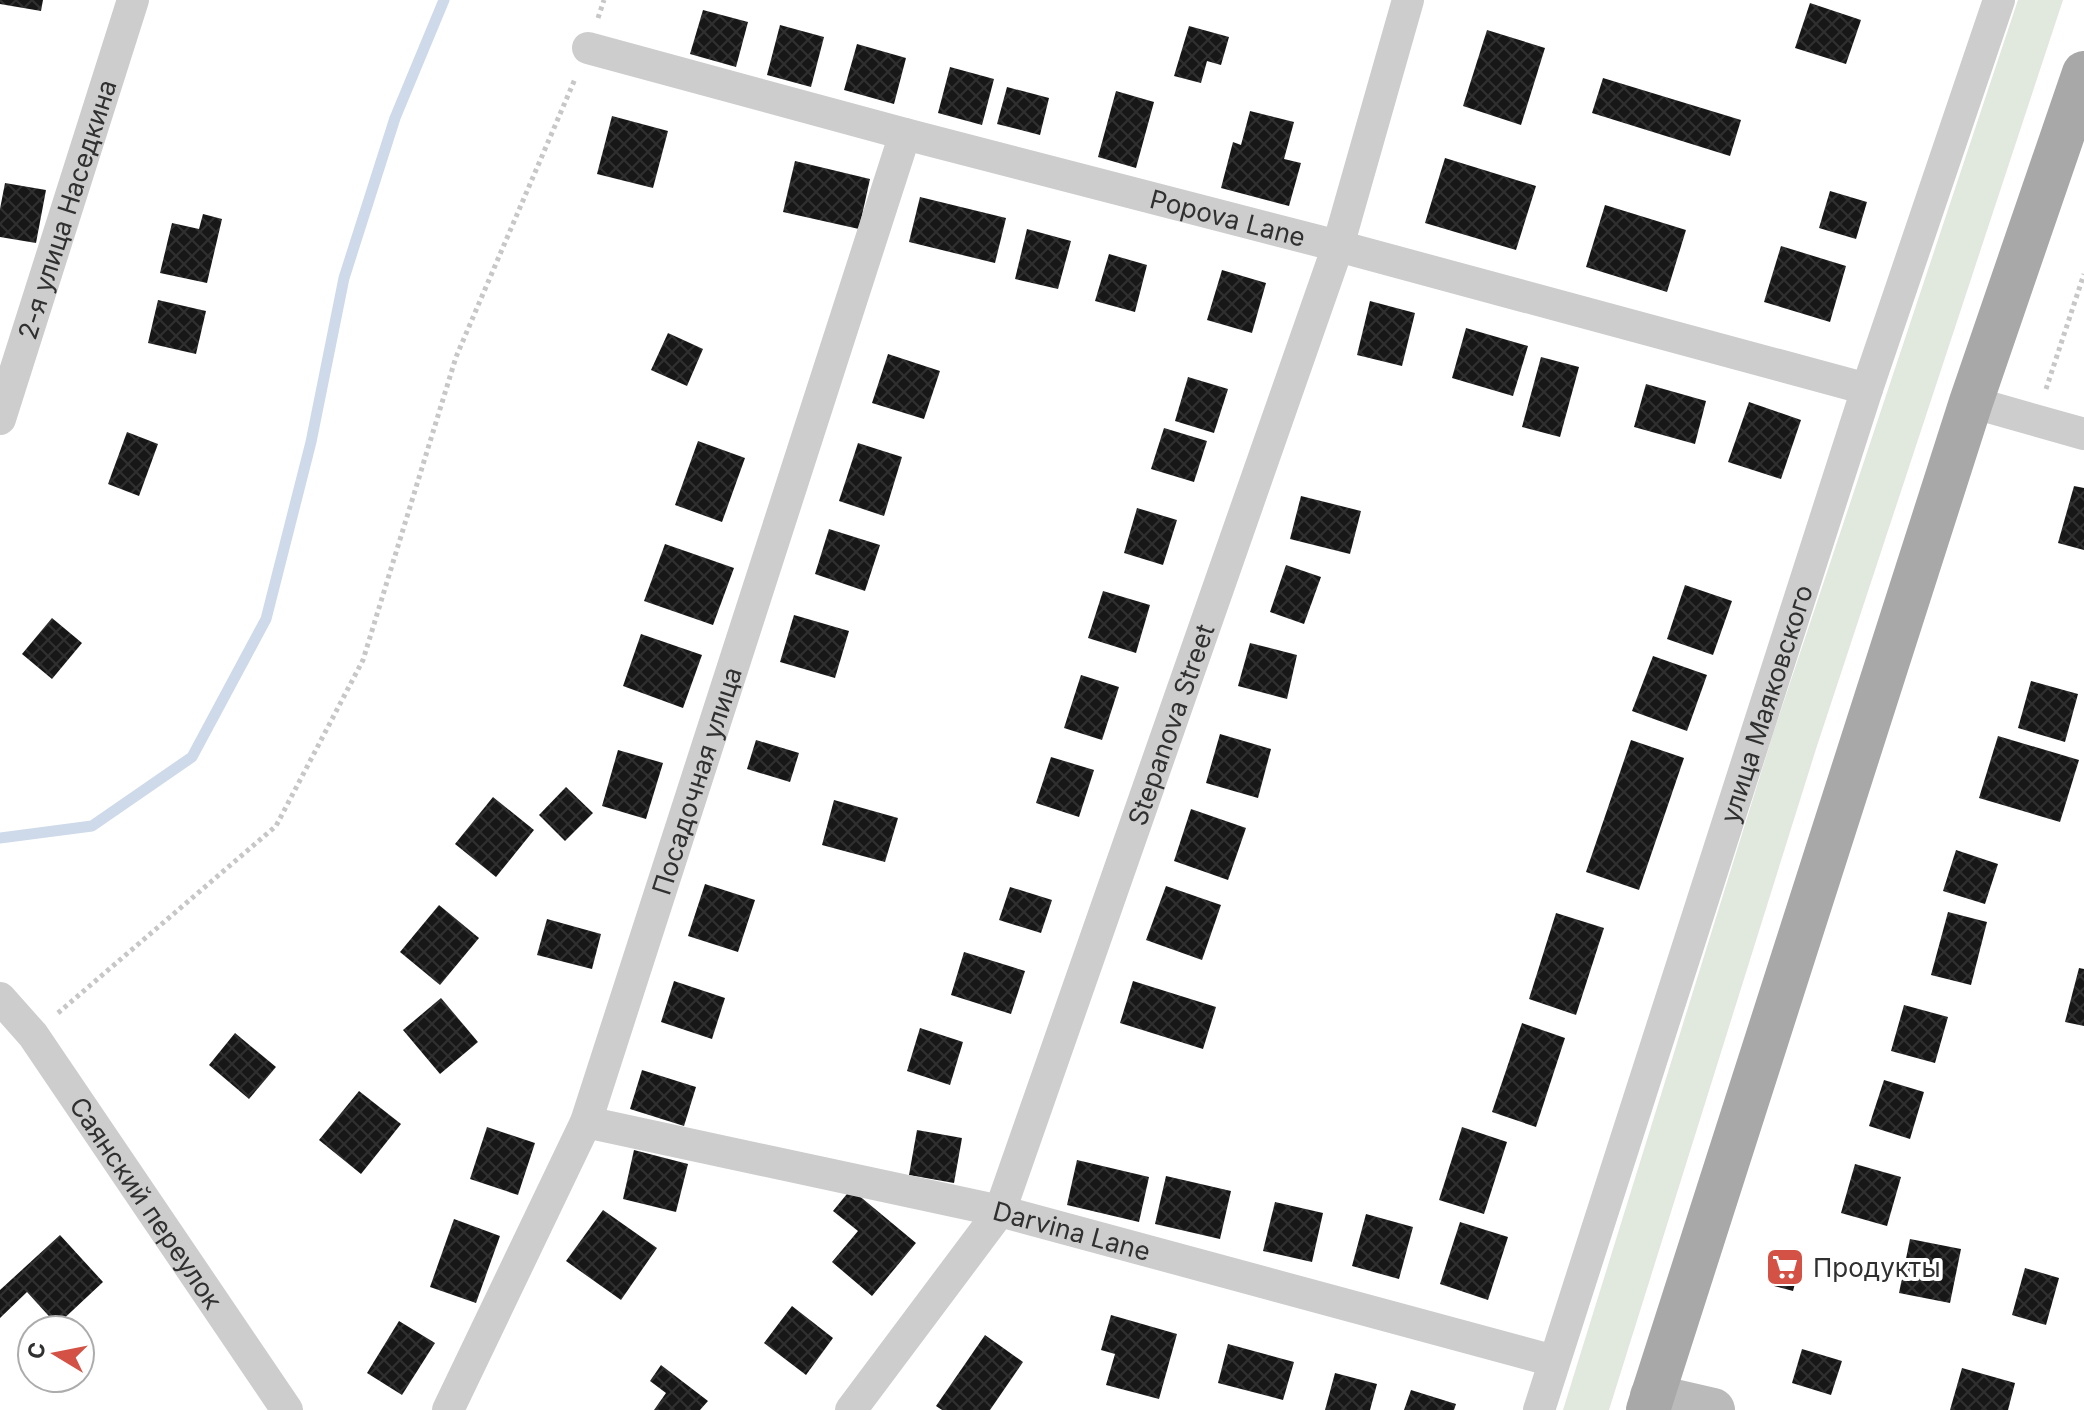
<svg xmlns="http://www.w3.org/2000/svg" width="2084" height="1410" font-family="Inter,sans-serif">
  <defs>
    <pattern id="building-cross-hatch" width="8" height="8" patternUnits="userSpaceOnUse" patternTransform="scale(2)"><rect width="8" height="8" fill="#171717"/><path d="M0 0l8 8M0 8l8-8" fill="none" stroke="#303030"/></pattern>
  </defs>
  <rect width="100%" height="100%" fill="#fff"/>
  <polygon fill="#e1e8dd" points="2018,0 2063,0 1816,749 1609,1410 1563,1410 1774,731"/>
  <g fill="none" stroke-linecap="round" stroke-linejoin="round">
    <polyline stroke="#cedae9" stroke-width="11" points="0,838 92,826 192,757 266,619 311,442 344,278 395,118 444,0"/>
  </g>
  <g fill="url(#building-cross-hatch)">
    <polygon points="0,0 43,0 41,11 0,4"/>
    <polygon points="1810,3 1861,20 1846,64 1795,48"/>
    <polygon points="703,10 748,22 736,67 690,54"/>
    <polygon points="780,25 824,37 811,87 767,75"/>
    <polygon points="1189,26 1229,37 1221,65 1207,61 1201,83 1174,76"/>
    <polygon points="1487,30 1545,48 1521,125 1463,106"/>
    <polygon points="857,44 906,58 894,104 844,90"/>
    <polygon points="950,67 994,79 982,125 938,113"/>
    <polygon points="1603,78 1741,120 1730,156 1592,113"/>
    <polygon points="1007,87 1049,98 1040,135 997,124"/>
    <polygon points="1116,91 1154,102 1136,168 1098,157"/>
    <polygon points="1250,111 1294,122 1284,159 1301,163 1289,206 1221,188 1233,142 1241,145"/>
    <polygon points="612,116 668,131 653,188 597,174"/>
    <polygon points="1445,158 1536,186 1516,250 1425,223"/>
    <polygon points="795,161 870,179 859,229 783,212"/>
    <polygon points="5,183 46,190 36,243 0,237 0,209"/>
    <polygon points="1830,191 1867,202 1856,239 1819,228"/>
    <polygon points="920,197 1006,218 995,263 909,242"/>
    <polygon points="1605,205 1686,230 1667,292 1586,267"/>
    <polygon points="203,214 222,219 207,283 160,273 172,223 199,229"/>
    <polygon points="1027,229 1071,241 1058,289 1015,279"/>
    <polygon points="1781,246 1846,266 1830,322 1764,302"/>
    <polygon points="1109,254 1147,265 1135,312 1095,301"/>
    <polygon points="1222,270 1266,283 1252,333 1207,320"/>
    <polygon points="158,300 206,311 196,354 148,343"/>
    <polygon points="1370,301 1415,313 1402,366 1357,355"/>
    <polygon points="1466,328 1528,346 1513,396 1452,378"/>
    <polygon points="668,333 703,349 687,386 651,370"/>
    <polygon points="888,354 940,371 924,419 872,403"/>
    <polygon points="1541,357 1579,367 1560,437 1522,427"/>
    <polygon points="1188,377 1228,389 1214,433 1175,421"/>
    <polygon points="1646,384 1706,401 1695,444 1634,427"/>
    <polygon points="1749,402 1801,420 1781,479 1728,462"/>
    <polygon points="1164,428 1207,441 1194,482 1151,469"/>
    <polygon points="127,432 158,444 139,496 108,484"/>
    <polygon points="698,441 745,458 722,522 675,505"/>
    <polygon points="858,443 902,457 884,516 839,501"/>
    <polygon points="2074,486 2084,488 2084,550 2058,543"/>
    <polygon points="1301,496 1361,511 1350,554 1290,539"/>
    <polygon points="1137,508 1177,520 1163,565 1124,553"/>
    <polygon points="829,529 880,545 865,591 815,574"/>
    <polygon points="665,544 734,568 713,625 644,601"/>
    <polygon points="1286,565 1321,577 1304,624 1270,612"/>
    <polygon points="1685,585 1732,601 1713,655 1667,639"/>
    <polygon points="1103,591 1150,605 1136,653 1088,638"/>
    <polygon points="794,615 849,631 835,678 780,662"/>
    <polygon points="52,618 82,643 52,679 22,654"/>
    <polygon points="641,634 702,655 683,708 623,686"/>
    <polygon points="1250,643 1297,655 1287,699 1238,686"/>
    <polygon points="1653,656 1707,675 1687,731 1632,711"/>
    <polygon points="1081,675 1119,687 1102,740 1064,728"/>
    <polygon points="2031,681 2078,694 2065,742 2018,728"/>
    <polygon points="1220,734 1271,749 1258,798 1206,783"/>
    <polygon points="1998,736 2079,760 2060,822 1979,798"/>
    <polygon points="756,740 799,753 790,782 747,769"/>
    <polygon points="1631,740 1684,758 1639,890 1586,872"/>
    <polygon points="618,750 663,763 646,819 602,806"/>
    <polygon points="1051,757 1094,770 1079,817 1036,803"/>
    <polygon points="566,787 593,813 565,841 539,815"/>
    <polygon points="493,797 534,830 496,877 455,844"/>
    <polygon points="834,800 898,818 885,862 822,845"/>
    <polygon points="1191,809 1246,828 1228,880 1174,861"/>
    <polygon points="1956,850 1998,864 1985,904 1943,891"/>
    <polygon points="705,884 755,900 738,952 688,936"/>
    <polygon points="1166,886 1221,905 1202,960 1146,940"/>
    <polygon points="1010,887 1052,900 1041,933 999,920"/>
    <polygon points="439,905 479,938 440,985 400,952"/>
    <polygon points="1948,912 1987,922 1971,985 1931,975"/>
    <polygon points="1556,913 1604,928 1576,1015 1529,999"/>
    <polygon points="547,919 601,934 592,969 537,955"/>
    <polygon points="964,952 1025,971 1011,1014 951,995"/>
    <polygon points="2079,968 2084,969 2084,1026 2065,1022"/>
    <polygon points="674,981 725,998 712,1039 661,1022"/>
    <polygon points="1133,981 1216,1007 1203,1049 1120,1023"/>
    <polygon points="441,998 478,1042 440,1074 403,1030"/>
    <polygon points="1904,1005 1948,1017 1935,1063 1891,1051"/>
    <polygon points="1522,1023 1565,1038 1536,1127 1492,1112"/>
    <polygon points="920,1028 963,1042 950,1085 907,1071"/>
    <polygon points="235,1033 276,1067 249,1099 209,1065"/>
    <polygon points="642,1070 696,1087 684,1126 630,1109"/>
    <polygon points="1884,1080 1924,1092 1910,1139 1869,1126"/>
    <polygon points="359,1091 401,1124 361,1174 319,1140"/>
    <polygon points="487,1127 535,1143 518,1195 470,1179"/>
    <polygon points="1462,1127 1507,1142 1484,1214 1439,1200"/>
    <polygon points="917,1130 962,1138 954,1183 909,1175"/>
    <polygon points="634,1150 688,1164 676,1212 623,1199"/>
    <polygon points="1077,1160 1149,1177 1139,1222 1067,1205"/>
    <polygon points="1855,1164 1901,1177 1887,1226 1841,1213"/>
    <polygon points="1166,1176 1231,1191 1220,1239 1155,1224"/>
    <polygon points="851,1189 916,1243 872,1296 832,1262 858,1231 833,1211"/>
    <polygon points="1275,1202 1323,1213 1312,1262 1263,1251"/>
    <polygon points="603,1210 657,1248 621,1300 566,1261"/>
    <polygon points="1366,1214 1413,1227 1399,1279 1352,1266"/>
    <polygon points="454,1219 500,1236 476,1303 430,1287"/>
    <polygon points="1460,1222 1508,1237 1488,1300 1440,1284"/>
    <polygon points="60,1235 103,1282 57,1325 27,1292 0,1318 0,1290"/>
    <polygon points="1910,1239 1961,1249 1950,1303 1899,1293"/>
    <polygon points="1785,1249 1803,1254 1793,1291 1774,1286 1777,1274 1770,1272 1773,1259 1781,1261"/>
    <polygon points="2025,1268 2059,1278 2046,1325 2012,1315"/>
    <polygon points="792,1306 833,1338 806,1375 764,1343"/>
    <polygon points="1111,1315 1177,1334 1159,1399 1106,1385 1115,1354 1101,1350"/>
    <polygon points="399,1321 435,1343 402,1395 367,1373"/>
    <polygon points="985,1335 1023,1362 990,1410 942,1410 936,1406"/>
    <polygon points="1228,1344 1294,1362 1283,1400 1218,1383"/>
    <polygon points="1802,1349 1842,1361 1831,1395 1792,1383"/>
    <polygon points="661,1365 708,1401 700,1410 654,1410 666,1393 650,1381"/>
    <polygon points="1962,1368 2015,1383 2008,1410 1950,1410"/>
    <polygon points="1335,1373 1377,1384 1370,1410 1325,1410"/>
    <polygon points="1411,1390 1456,1404 1454,1410 1404,1410"/>
  </g>
  <g fill="none" stroke-linecap="round" stroke-linejoin="round">
    <g stroke="#c7c7c7" stroke-width="5" stroke-dasharray="4 4" stroke-linecap="butt">
      <polyline points="598,18 604,0"/>
      <polyline points="2046,389 2084,274"/>
      <polyline points="58,1013 276,826 363,660 456,357 575,79"/>
    </g>
    <g stroke="#cdcdcd" stroke-width="32">
      <path id="s1" d="M588 48 905 134 1338 246 1867 389"/>
      <polyline points="1971,402 2084,434"/>
      <path id="s2" d="M0 419 133 0"/>
      <path id="s3" d="M0 998 33 1035 287 1410"/>
      <path id="s4" d="M586 1122 1000 1211 1554 1361"/>
      <path id="s5" d="M448 1410 586 1122 905 134"/>
      <path id="s6" d="M851 1410 1000 1211 1338 246 1408 0"/>
      <path id="s7" d="M1539 1410 1867 389 1999 0"/>
    </g>
    <polyline stroke="#bababa" stroke-width="44" points="1652,1396 1713,1410"/>
    <polyline stroke="#a8a8a8" stroke-width="44" points="1648,1410 1971,402 2084,73"/>
  </g>
  <defs>
    <symbol id="supermarket-square" viewBox="-11 -11 22 22"><rect x="-9" y="-9" width="18" height="18" rx="4" fill="#d45245" stroke="#fff"/><path d="M-6-5.5h2.5l.6 2H6L4.5 2H-2.5L-4.4-4H-6ZM-1.5 3.2a1.3 1.3 0 1 0 .1 0ZM3 3.2a1.3 1.3 0 1 0 .1 0Z" fill="#fff"/></symbol>
  </defs>
  <g fill-rule="evenodd">
    <use href="#supermarket-square" x="1763" y="1245" width="44" height="44"/>
  </g>
  <g text-anchor="middle" dominant-baseline="central" stroke-width="8" stroke-linejoin="round" paint-order="stroke">
    <g font-size="26" fill="#303030" stroke="#fff">
      <text stroke="none"><textPath href="#s2" startOffset="220">2-я улица Наседкина</textPath></text>
      <text stroke="none"><textPath href="#s1" startOffset="662">Popova Lane</textPath></text>
      <text stroke="none"><textPath href="#s7" startOffset="742">улица Маяковского</textPath></text>
      <text stroke="none"><textPath href="#s6" startOffset="764">Stepanova Street</textPath></text>
      <text stroke="none"><textPath href="#s5" startOffset="678">Посадочная улица</textPath></text>
      <text stroke="none"><textPath href="#s3" startOffset="252">Саянский переулок</textPath></text>
      <text stroke="none"><textPath href="#s4" startOffset="498">Darvina Lane</textPath></text>
    </g>
    <g font-size="26" fill="#303030" stroke="#fff" text-anchor="start">
      <text x="1813" y="1267">Продукты</text>
    </g>
  </g>
  <g transform="translate(56 1354) rotate(280)"><circle r="38" fill="#ffffff" stroke="#acacac" stroke-width="2"/>
  <path d="M0-6L14 30L0 20L-14 30Z" fill="#d45245"/>
  <text y="-12" font-size="22" font-weight="bold" text-anchor="middle" fill="#303030">С</text>
  </g>
</svg>
